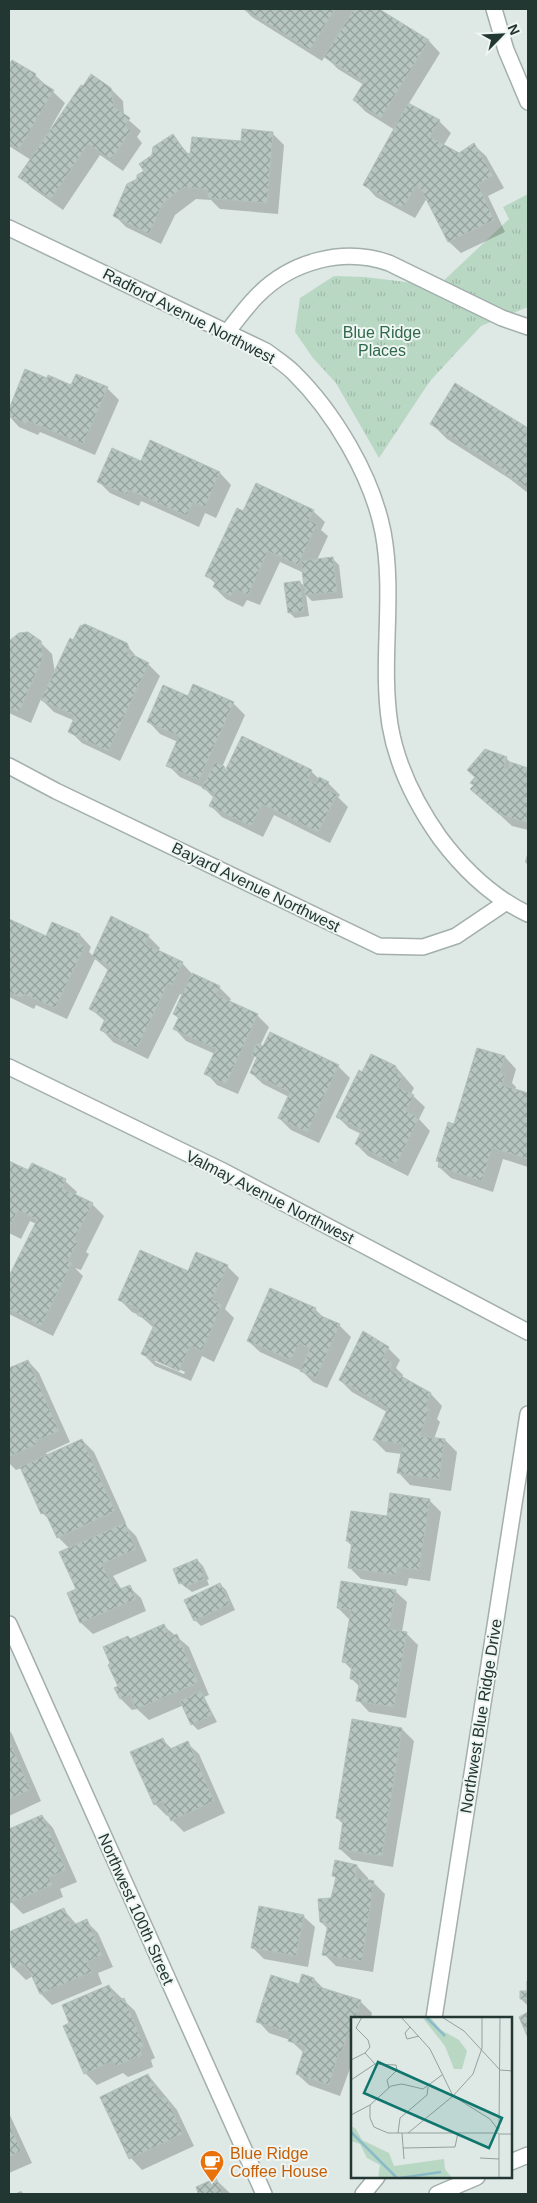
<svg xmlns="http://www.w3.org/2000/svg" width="537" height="2203" font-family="Helvetica,sans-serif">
  <defs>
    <pattern id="grass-tufts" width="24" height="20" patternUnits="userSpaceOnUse" patternTransform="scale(1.25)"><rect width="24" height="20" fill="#b9d8c4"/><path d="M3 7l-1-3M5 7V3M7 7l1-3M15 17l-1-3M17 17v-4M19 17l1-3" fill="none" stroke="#9fbaa9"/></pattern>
    <pattern id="building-cross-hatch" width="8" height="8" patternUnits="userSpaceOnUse" patternTransform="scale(1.25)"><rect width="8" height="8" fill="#b7c5c1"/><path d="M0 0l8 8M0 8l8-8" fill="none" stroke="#94a19d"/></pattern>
  </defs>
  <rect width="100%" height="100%" fill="#dee8e5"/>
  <polygon fill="url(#grass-tufts)" points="528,194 528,307 481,326 430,381 379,458 336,383 313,358 295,332 300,298 334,276 365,277 438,286 509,219 503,207"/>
  <g fill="#0003" fill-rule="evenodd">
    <polygon points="244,9 376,9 429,41 440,53 408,105 439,121 451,133 443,146 459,155 474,145 486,156 504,188 488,196 505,232 461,253 449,242 427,198 415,218 376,197 365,185 395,130 366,112 354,100 364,85 338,69 325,56 322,61 252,17"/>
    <polygon points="9,66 35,75 65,103 50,129 52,130 111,89 123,101 124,116 141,131 137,137 142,143 123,171 100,155 63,210 32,188 20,177 31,160 9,146"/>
    <polygon points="272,133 284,145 278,214 220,209 211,200 196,199 175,215 161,244 126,227 114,215 146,171 153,155 173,136 191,157"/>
    <polygon points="26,371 48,380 72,387 107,388 119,400 95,455 40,432 38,435 19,427 9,416 9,412"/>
    <polygon points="456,385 528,430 528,493 510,479 447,439 432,424"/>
    <polygon points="141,462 220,473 231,485 216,518 205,513 199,527 141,501 139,506 110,493 99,482"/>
    <polygon points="313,511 325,522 321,530 328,536 317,560 333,559 339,565 343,598 312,601 306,595 309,616 295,618 289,612 300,582 306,588 304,573 280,562 260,605 247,600 243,607 226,599 214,587 216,584 207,576 243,512"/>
    <polygon points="40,642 52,654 55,673 74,642 126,644 139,660 148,664 160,676 120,761 82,743 70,731 75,721 54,712 41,699 31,723 9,713 9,643"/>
    <polygon points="188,697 233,703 245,715 222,767 227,771 243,737 311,771 319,779 328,783 340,795 338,797 348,807 330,843 274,815 263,837 222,817 210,805 214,798 204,788 180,777 168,765 178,742 160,734 149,722"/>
    <polygon points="506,758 512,764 528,769 528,830 512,826 484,800 472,783 476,778 468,770"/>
    <polygon points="528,851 528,865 525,862"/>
    <polygon points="9,920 46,938 53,923 80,935 91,947 89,952 93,956 148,936 160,948 158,952 182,963 194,976 219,987 231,999 229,1003 257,1015 269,1027 260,1046 338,1066 350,1078 319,1143 291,1130 279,1118 289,1097 263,1084 251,1073 258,1059 255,1056 238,1094 217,1085 206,1073 215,1054 186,1041 175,1029 179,1019 174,1014 183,995 180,994 148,1059 113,1042 102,1030 106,1022 91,1009 109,971 95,959 67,1019 36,1005 34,1009 9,997"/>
    <polygon points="372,1055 396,1067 414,1088 411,1094 425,1107 419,1119 430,1131 408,1176 368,1156 356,1144 361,1134 349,1128 338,1117"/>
    <polygon points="505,1057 516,1069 512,1083 516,1087 515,1090 528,1094 528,1167 503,1159 493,1192 451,1178 439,1167 455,1125"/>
    <polygon points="9,1162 28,1172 65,1181 77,1192 75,1196 92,1204 104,1216 86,1252 89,1254 81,1270 75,1268 83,1276 53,1336 9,1314 9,1279 36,1224 30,1221 21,1239 9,1233"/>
    <path d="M227 1266 239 1278 225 1309 234 1318 214 1362 202 1356 191 1381 155 1366 143 1354 154 1328 139 1315 132 1312 120 1300 189 1272ZM155 1359 185 1372 184 1374 155 1362Z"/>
    <polygon points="315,1309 324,1318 339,1325 351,1337 327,1388 313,1382 302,1371 260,1352 248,1341"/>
    <polygon points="388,1348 400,1360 396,1368 403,1375 402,1379 431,1394 442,1406 437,1419 440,1422 434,1439 445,1440 457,1452 451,1491 410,1485 399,1473 402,1454 386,1452 374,1440 387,1412 352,1392 340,1380"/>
    <polygon points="28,1361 39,1373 70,1442 46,1453 48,1456 82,1440 94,1452 126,1523 124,1524 136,1536 147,1561 113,1576 122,1590 129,1587 141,1598 146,1611 93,1634 81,1623 68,1594 77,1590 70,1549 58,1537 51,1521 42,1513 22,1468 16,1470 9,1463 9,1370"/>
    <polygon points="429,1500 441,1512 430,1581 409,1578 407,1586 361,1579 349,1567 352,1546 347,1541 388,1518"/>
    <polygon points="197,1560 203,1566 209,1579 207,1580 209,1585 192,1592 180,1583"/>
    <polygon points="220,1584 226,1590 235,1610 201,1626 195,1620"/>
    <polygon points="395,1591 407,1602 402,1632 406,1633 418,1645 406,1718 369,1712 358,1700 360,1687 351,1678 352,1670 344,1662 350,1620 338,1608"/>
    <polygon points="164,1626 189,1647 209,1695 204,1697 217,1722 198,1730 192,1724 184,1705 149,1720 137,1709 132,1710 121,1699 119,1687 130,1640"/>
    <polygon points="402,1729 414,1741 393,1867 352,1860 340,1849 344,1825 337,1818"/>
    <polygon points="9,1730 12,1734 41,1801 9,1816"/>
    <polygon points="162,1739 172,1749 187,1743 199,1754 225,1813 184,1832 172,1820 170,1814 167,1816 155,1804"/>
    <polygon points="42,1816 53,1828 77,1882 60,1889 63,1897 23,1914 11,1902 9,1896 9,1830"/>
    <polygon points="357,1866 368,1878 368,1881 373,1882 385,1894 373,1972 336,1966 324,1954 328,1929 321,1922 332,1899 337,1879 334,1875"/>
    <polygon points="63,1909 77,1925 86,1921 98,1933 113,1967 98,1973 102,1984 52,2005 41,1994 33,1976 26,1980 14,1968 9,1955 9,1933"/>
    <polygon points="303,1916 315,1927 308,1967 264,1959 252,1947"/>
    <polygon points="314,1979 325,1990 361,2002 372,2013 371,2018 352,2018 352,2063 340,2096 309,2085 297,2074 304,2053 290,2040 269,2033 258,2021 299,1985"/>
    <polygon points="109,1986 135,2011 155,2058 151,2060 153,2067 128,2077 123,2073 97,2085 85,2073 70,2024"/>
    <polygon points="528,1992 528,2006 521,1999 521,1993"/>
    <polygon points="148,2075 177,2110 194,2146 142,2170 131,2158 102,2097"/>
    <polygon points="9,2113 32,2163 9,2173"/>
    <polygon points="216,2180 231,2194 198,2194 200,2193"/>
    <polygon points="21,2191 24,2194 14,2194"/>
  </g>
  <g fill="url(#building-cross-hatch)" stroke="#b2c1bc">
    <polygon points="244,9 335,9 310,50"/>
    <polygon points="354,9 379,9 429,40 381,118 353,100 364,82 324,57"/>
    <polygon points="12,60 36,74 34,78 54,90 19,149 9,143 9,65"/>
    <polygon points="91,74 111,88 114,107 130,118 125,126 131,130 111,160 88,144 51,199 18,177 81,85 83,86"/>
    <polygon points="408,103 440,120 430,137 459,153 474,143 493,176 478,184 494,220 448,242 421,189 416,186 403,208 363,185"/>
    <polygon points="242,129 273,132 267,203 207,198 208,190 184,187 163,203 149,234 113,216 127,184 137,179 137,175 144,171 139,164 152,155 153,147 173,134 186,153 190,154 192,137 241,141"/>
    <polygon points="25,369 47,378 48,375 71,385 76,374 108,387 83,444 28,421 26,424 9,416 9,409"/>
    <polygon points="455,383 528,428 526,438 528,440 528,488 501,471 503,469 430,424"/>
    <polygon points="150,440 220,472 205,507 193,502 187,516 129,490 127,495 97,482 112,448 141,461"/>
    <polygon points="256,483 314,510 309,520 317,524 298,565 268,551 248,595 235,589 231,596 213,587 216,581 205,576 237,508 243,511"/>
    <polygon points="333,557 337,592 305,595 301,561"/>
    <polygon points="300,581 304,611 288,613 284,583"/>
    <polygon points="85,624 127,643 129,648 127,652 149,663 108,751 68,732 75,716 41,700 70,638 73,640 80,626"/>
    <polygon points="28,632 41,641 43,657 19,712 9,708 9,641 19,633"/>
    <polygon points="193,684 234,702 199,780 166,766 179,736 147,722 163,685 188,696"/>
    <polygon points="242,736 312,770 308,780 316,784 319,777 329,782 325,789 337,794 318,832 262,804 251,826 209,806 215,794 202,788 215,762 224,766 225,771"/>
    <polygon points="485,749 507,757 504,767 508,770 510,762 528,768 528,823 499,814 470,789 474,785 470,783 475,777 467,770"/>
    <polygon points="111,916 149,935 145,944 183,962 172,985 168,983 137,1048 100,1030 106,1017 89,1009 110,966 92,957"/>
    <polygon points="9,919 46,936 52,922 80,934 77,942 85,946 55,1008 24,994 23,998 9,992"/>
    <polygon points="192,973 220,986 216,995 258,1014 226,1084 204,1074 216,1049 173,1029 179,1017 173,1014"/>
    <polygon points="270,1032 339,1065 307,1132 278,1118 290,1092 250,1073 257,1057 251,1055 257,1043 263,1046"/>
    <polygon points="477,1048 505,1056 500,1073 505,1074 502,1085 528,1093 528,1159 492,1148 482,1181 438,1167 439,1162 436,1161 448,1122 454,1124"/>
    <polygon points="371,1054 396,1066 394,1071 403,1076 397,1087 414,1095 406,1111 419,1118 396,1165 355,1144 362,1130 336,1117 359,1070 362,1072"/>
    <polygon points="9,1161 28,1170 32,1163 66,1179 62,1188 93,1203 74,1240 78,1242 69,1259 65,1258 64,1259 72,1263 41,1326 9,1309 9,1276 37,1220 18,1210 9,1228"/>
    <polygon points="140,1250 188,1271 196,1252 228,1265 212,1300 222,1305 202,1351 190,1346 179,1371 141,1354 155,1323 137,1315 139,1309 118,1300"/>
    <polygon points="270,1288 316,1308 314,1313 340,1324 316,1378 300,1371 310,1348 299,1343 291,1360 247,1341"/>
    <polygon points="363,1331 389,1347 383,1358 392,1362 390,1370 431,1393 426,1407 429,1409 420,1436 445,1439 439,1480 397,1473 403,1444 373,1440 388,1408 339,1380"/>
    <polygon points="28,1360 59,1431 36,1441 37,1444 9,1457 9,1368"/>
    <polygon points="82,1439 115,1511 57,1538 45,1512 41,1514 20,1467"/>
    <polygon points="390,1493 430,1499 419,1570 397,1567 396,1575 348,1568 352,1542 346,1541 351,1511 387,1516"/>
    <polygon points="125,1523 136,1549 102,1564 112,1585 117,1583 120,1589 130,1585 136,1599 80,1623 67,1593 76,1589 59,1552"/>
    <polygon points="197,1559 204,1573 202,1574 204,1579 185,1587 183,1582 179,1584 173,1569"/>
    <polygon points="341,1581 396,1590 389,1629 407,1632 394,1707 356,1701 360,1680 350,1679 352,1664 342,1662 351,1610 337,1608"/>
    <polygon points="220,1583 230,1604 194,1621 184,1600"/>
    <polygon points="164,1624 170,1637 177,1634 198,1683 136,1709 130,1695 120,1699 114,1688 118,1686 108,1665 110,1663 103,1647 128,1636 130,1639"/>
    <polygon points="201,1691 212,1715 191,1725 180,1701"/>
    <polygon points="352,1719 402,1728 382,1856 339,1849 343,1820 336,1818"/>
    <polygon points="163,1738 168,1750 188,1741 214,1801 171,1821 162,1801 154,1805 130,1752"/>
    <polygon points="9,1740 30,1790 9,1799"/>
    <polygon points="42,1815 66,1870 49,1877 52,1885 10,1903 9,1829"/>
    <polygon points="335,1860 357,1865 355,1877 374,1881 362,1961 322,1955 328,1924 320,1922 318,1899 331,1898 336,1877 332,1876"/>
    <polygon points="259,1906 304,1915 296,1956 251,1948"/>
    <polygon points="64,1908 71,1926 87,1919 102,1955 87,1962 92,1972 40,1994 29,1970 26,1969 24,1964 13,1968 9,1959 9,1932"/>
    <polygon points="302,1974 314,1978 313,1985 361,2000 356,2018 352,2018 351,2034 348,2033 342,2052 339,2052 329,2085 296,2074 305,2046 288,2041 291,2033 256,2022 271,1975 299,1984"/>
    <polygon points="527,1981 528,1999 520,1999 520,1991 527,1991"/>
    <polygon points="109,1985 116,2002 124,1998 144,2046 140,2048 142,2055 115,2066 113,2061 84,2074 63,2026 69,2023 62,2005"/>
    <polygon points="528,2012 528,2038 519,2017"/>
    <polygon points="148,2074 160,2099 166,2097 183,2134 129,2159 100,2097"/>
    <polygon points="9,2123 21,2151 9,2157"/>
    <polygon points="216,2178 223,2194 195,2194 198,2193 196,2187"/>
  </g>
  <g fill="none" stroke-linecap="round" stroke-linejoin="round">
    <defs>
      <g id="minor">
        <polyline points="494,9 506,50 528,102"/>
        <path d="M9 228 266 351C275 358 285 364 293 372 334 412 372 476 383 532 395 596 380 661 390 725 397 767 416 804 440 838 464 870 492 897 528 914"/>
        <path d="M227 332C237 320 246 307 257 296 291 261 343 247 389 263L502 318 528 327"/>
        <polyline points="9,766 56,791 379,946 423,947 456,936 505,903"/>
        <polyline points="9,1067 221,1170 528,1332"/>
        <polyline points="9,1624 264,2194"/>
        <polyline points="434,2018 528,1414"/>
        <polyline points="511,2162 528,2155"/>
        <polyline points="363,2194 377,2177"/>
        <polyline points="437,2194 477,2177"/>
      </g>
    </defs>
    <use href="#minor" stroke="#a2afac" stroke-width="18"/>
    <use href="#minor" stroke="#fff" stroke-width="15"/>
  </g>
  <defs>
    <symbol id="cafe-pin" viewBox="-11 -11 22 30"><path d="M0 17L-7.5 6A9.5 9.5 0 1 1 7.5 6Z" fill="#e8710a" stroke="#eef5f2"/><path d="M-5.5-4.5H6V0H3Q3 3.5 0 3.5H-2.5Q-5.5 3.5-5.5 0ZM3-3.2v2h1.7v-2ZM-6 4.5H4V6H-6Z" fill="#fff"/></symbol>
  </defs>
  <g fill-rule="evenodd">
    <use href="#cafe-pin" x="198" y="2148" width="28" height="38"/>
  </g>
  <g text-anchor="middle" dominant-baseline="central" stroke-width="4" stroke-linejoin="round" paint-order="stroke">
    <g font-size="16" fill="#223632" stroke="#eef5f2">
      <text transform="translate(189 316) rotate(27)">Radford Avenue Northwest</text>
      <text transform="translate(256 887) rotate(26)">Bayard Avenue Northwest</text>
      <text transform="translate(270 1197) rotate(27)">Valmay Avenue Northwest</text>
      <text transform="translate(481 1716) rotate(-81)">Northwest Blue Ridge Drive</text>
      <text transform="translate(136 1909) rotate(66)">Northwest 100th Street</text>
    </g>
    <g font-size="16" fill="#30694b" stroke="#eef5f2">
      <text x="382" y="332">Blue Ridge<tspan x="382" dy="18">Places</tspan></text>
    </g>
    <g font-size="16" fill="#c56008" stroke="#eef5f2" text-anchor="start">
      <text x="230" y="2153">Blue Ridge<tspan x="230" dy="18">Coffee House</tspan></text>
    </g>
  </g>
  <g transform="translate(351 2017)">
    <rect width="161" height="161" fill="#dee8e5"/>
    <path d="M71 0H79L90 13 108 23 116 34 111 52H103L94 29ZM0 109 5 112 11 123 38 136 43 149 93 142 94 152 101 161H27L29 148 16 141 9 127 0 124Z" fill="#b9d8c4"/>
    <path fill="none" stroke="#8bbac9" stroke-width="2.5" d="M75 0 94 19M0 115 46 161M49 161 90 155"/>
    <path fill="none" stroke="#93a19d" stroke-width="1" d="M50 0 79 32 102 79 139 102 148 114M91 0 113 14 149 53 162 54M59 10 54 16 56 22 68 19M14 36 24 47 45 48 46 53 36 63 38 71M0 43 14 36 19 30 17 23 5 11 11 0M91 58 72 72 51 67 40 69 19 88V101L23 110 37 116H148M0 63 24 47M0 98 19 88M148 112 149 0M47 116 49 101 76 78 77 70M51 116 53 142M57 116 102 79 122 57 131 31V0M52 131 104 130 107 116M129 141 148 142M148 161V117H162"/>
    <path fill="#0f766e" fill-opacity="0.15" stroke="#0f766e" stroke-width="2.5" d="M27 45 151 101 138 131 13 76Z"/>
    <rect width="161" height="161" fill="none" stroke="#223632" stroke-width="2.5"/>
  </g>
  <rect width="537" height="2203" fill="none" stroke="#223632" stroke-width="20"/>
  <g transform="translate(502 35) rotate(66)" stroke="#eef5f2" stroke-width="4" paint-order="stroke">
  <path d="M0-4L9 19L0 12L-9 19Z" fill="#223632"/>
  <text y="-8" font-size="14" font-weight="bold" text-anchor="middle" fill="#223632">N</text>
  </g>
</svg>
